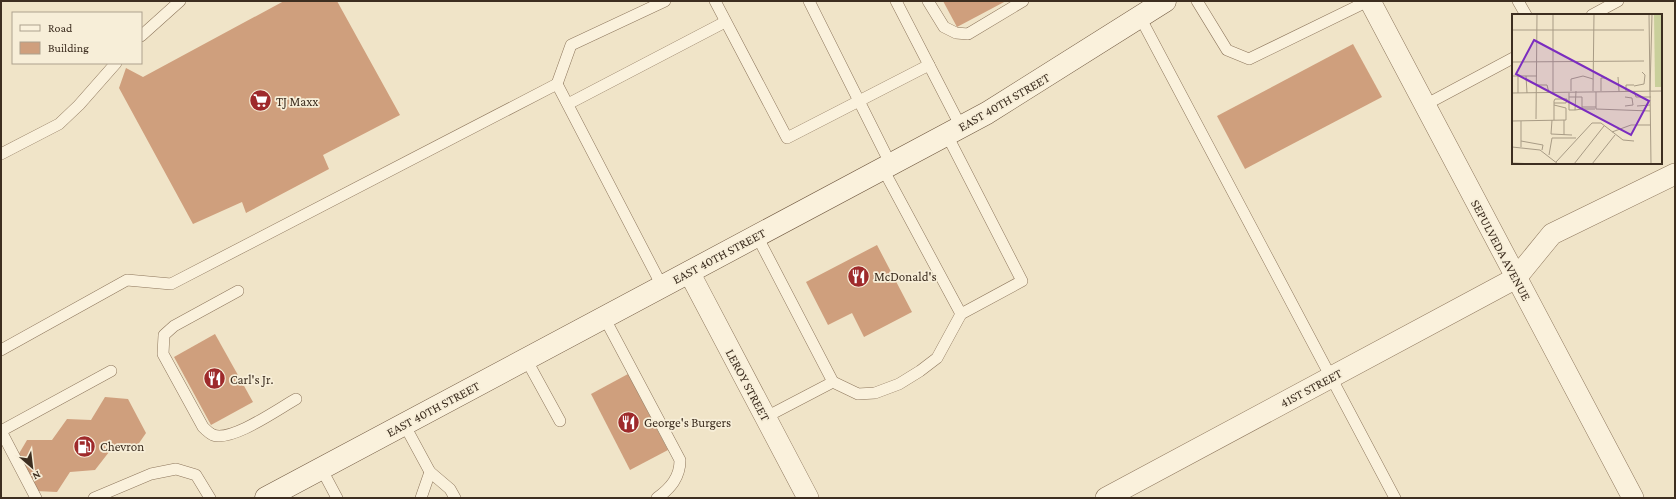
<svg xmlns="http://www.w3.org/2000/svg" width="1676" height="499" font-family="'Crimson Pro',serif">
  <rect width="100%" height="100%" fill="#f0e4c8"/>
  <g fill="#cf9f7d">
    <polygon points="284,1 337,1 400,115 323,155 329,169 246,213 242,202 193,224 119,88 126,68 143,77"/>
    <polygon points="943,1 1006,1 957,27"/>
    <polygon points="1353,44 1382,97 1245,169 1217,116"/>
    <polygon points="877,245 912,312 864,337 852,313 828,325 806,282"/>
    <polygon points="215,334 253,402 211,425 174,357"/>
    <polygon points="628,374 668,450 630,470 591,394"/>
    <polygon points="105,397 128,399 146,433 135,449 109,452 95,470 70,472 57,492 36,491 17,457 27,440 52,440 67,419 91,420"/>
  </g>
  <g fill="none" stroke-linecap="round" stroke-linejoin="round">
    <defs>
      <g id="service">
        <polyline points="715,1 787,138 929,65"/>
        <polyline points="809,1 891,165"/>
        <polyline points="896,1 961,127"/>
        <polyline points="928,1 944,27 956,33 968,34 1023,1"/>
        <polyline points="1197,1 1227,50 1249,59 1368,1"/>
        <polyline points="1518,1 1526,15"/>
        <polyline points="1592,15 1618,1"/>
        <polyline points="1140,17 1395,498"/>
        <polyline points="141,36 180,1"/>
        <polyline points="557,84 571,45 665,1"/>
        <polyline points="568,104 725,22"/>
        <polyline points="1425,105 1513,58"/>
        <polyline points="1,154 59,124 79,105 116,63"/>
        <polyline points="883,169 961,314"/>
        <polyline points="757,236 833,382 858,394 875,393 899,384 920,371 937,358 961,314 1022,281 947,135"/>
        <path d="M238 291 174 326 164 335 163 354 203 427C205 429 209 433 213 435 232 442 278 409 296 399"/>
        <path d="M604 317 680 460C680 477 671 488 657 498"/>
        <polyline points="1,350 127,280 171,284 557,84 662,286"/>
        <polyline points="526,359 560,421"/>
        <polyline points="766,417 833,382"/>
        <polyline points="404,424 430,472 450,489 455,498"/>
        <polyline points="1,431 111,371"/>
        <polyline points="1,431 36,498"/>
        <polyline points="321,468 337,498"/>
        <polyline points="94,498 151,474 176,469 196,475 210,498"/>
        <polyline points="421,498 430,472"/>
      </g>
      <g id="minor">
        <polyline points="1370,1 1633,498"/>
        <polyline points="689,272 808,498"/>
        <polyline points="1106,498 1516,278 1552,234 1675,174"/>
      </g>
      <polyline id="secondary" points="266,498 987,113 1165,1"/>
    </defs>
    <use href="#service" stroke="#8d765c" stroke-width="12"/>
    <use href="#minor" stroke="#8d765c" stroke-width="22"/>
    <use href="#secondary" stroke="#6f573f" stroke-width="23"/>
    <use href="#service" stroke="#faf1dc" stroke-width="11"/>
    <use href="#minor" stroke="#faf1dc" stroke-width="21"/>
    <use href="#secondary" stroke="#faf1dc" stroke-width="22"/>
  </g>
  <defs>
    <symbol id="supermarket-disc" viewBox="-11 -11 22 22"><circle r="9.5" fill="#9e2a2b" stroke="#f7eed8"/><path d="M-6-5.5h2.5l.6 2H6L4.5 2H-2.5L-4.4-4H-6ZM-1.5 3.2a1.3 1.3 0 1 0 .1 0ZM3 3.2a1.3 1.3 0 1 0 .1 0Z" fill="#fff"/></symbol>
    <symbol id="restaurant-disc" viewBox="-11 -11 22 22"><circle r="9.5" fill="#9e2a2b" stroke="#f7eed8"/><path d="M-5-6h1v4h1v-4h1v4h1v-4h1v5L-1.5 .5V6h-2V.5L-5-1ZM5-6V6H3V1.5H1.5Q1.5-4 5-6Z" fill="#fff"/></symbol>
    <symbol id="fuel-disc" viewBox="-11 -11 22 22"><circle r="9.5" fill="#9e2a2b" stroke="#f7eed8"/><path d="M-5.5-6h7V0h2V4h1.3V-2.5L3-4.5l.8-.8L6-3V5H2.5V1h-1V6h-7ZM-4.2-4.7v3.2H.2V-4.7Z" fill="#fff"/></symbol>
  </defs>
  <g fill-rule="evenodd">
    <use href="#supermarket-disc" x="248" y="88" width="25" height="25"/>
    <use href="#restaurant-disc" x="846" y="264" width="25" height="25"/>
    <use href="#restaurant-disc" x="202" y="366" width="25" height="25"/>
    <use href="#restaurant-disc" x="616" y="410" width="25" height="25"/>
    <use href="#fuel-disc" x="72" y="434" width="25" height="25"/>
  </g>
  <g text-anchor="middle" dominant-baseline="central" stroke-width="3.5" stroke-linejoin="round" paint-order="stroke">
    <g font-size="13" fill="#3d2e20" stroke="#f7eed8" text-anchor="start">
      <text x="276" y="101">TJ Maxx</text>
      <text x="874" y="276">McDonald's</text>
      <text x="230" y="379">Carl's Jr.</text>
      <text x="644" y="422">George's Burgers</text>
      <text x="100" y="446">Chevron</text>
    </g>
    <g font-size="13" fill="#3d2e20" stroke="#f7eed8">
      <text transform="translate(1004 102) rotate(-30)">EAST 40TH STREET</text>
      <text transform="translate(1501 250) rotate(62)">SEPULVEDA AVENUE</text>
      <text transform="translate(719 256) rotate(-28)">EAST 40TH STREET</text>
      <text transform="translate(748 385) rotate(62)">LEROY STREET</text>
      <text transform="translate(1311 388) rotate(-28)">41ST STREET</text>
      <text transform="translate(433 409) rotate(-28)">EAST 40TH STREET</text>
    </g>
  </g>
  <g transform="translate(1512 14)">
    <rect width="150" height="150" fill="#f0e4c8"/>
    <path d="M142 0H150V73H143Z" fill="#c9cf9b"/>
    <path fill="none" stroke="#a89b85" stroke-width="1" d="M137 0 139 150M0 16H132M0 48 132 47M0 62H25M14 62 15 79M106 63 107 77M25 71H35L37 79M122 72 132 70 133 61 130 58M59 77V65L71 62 81 65M81 77 82 0M89 77V64H95M114 77V71H122M122 77 124 83H139M138 77 140 0M41 78V0M84 78V95L138 97M0 79 150 77M6 79V62M57 79V96H63L64 77M57 83H70V95L63 96M113 92 121 91 120 84 113 83M125 92 138 91M70 93H84M70 95H83M24 105 25 0M40 106 39 120 60 121M42 106V87L43 85H55L54 89H42M52 106V121M0 107 54 106V94L42 91M100 118 119 111H139M9 127 31 131 30 136M0 133 28 136 46 150M9 133V107M37 141 40 124H64M44 148 80 109H89L111 126 122 127M0 149 25 150M62 150 92 112M80 150 103 121"/>
    <path fill="#7b2cbf" fill-opacity="0.15" stroke="#7b2cbf" stroke-width="2" d="M22 26 137 87 119 121 4 60Z"/>
    <rect width="150" height="150" fill="none" stroke="#3d2e20" stroke-width="2"/>
  </g>
  <rect width="1676" height="499" fill="none" stroke="#3d2e20" stroke-width="4"/>
  <rect x="12" y="12" width="130" height="52" fill="#f7eed8" stroke="#ada18e"/>
  <rect x="20" y="25" width="20" height="6" fill="#faf1dc" stroke="#ada18e"/>
  <text x="48" y="32" font-size="12" fill="#3d2e20">Road</text>
  <rect x="20" y="42" width="20" height="12" fill="#cf9f7d" stroke="#ada18e"/>
  <text x="48" y="52" font-size="12" fill="#3d2e20">Building</text>
  <g transform="translate(32 467) rotate(152)" stroke="#f7eed8" stroke-width="3" paint-order="stroke">
  <path d="M0-3L7 15L0 10L-7 15Z" fill="#3d2e20"/>
  <text y="-6" font-size="11" font-weight="bold" text-anchor="middle" fill="#3d2e20">N</text>
  </g>
</svg>
